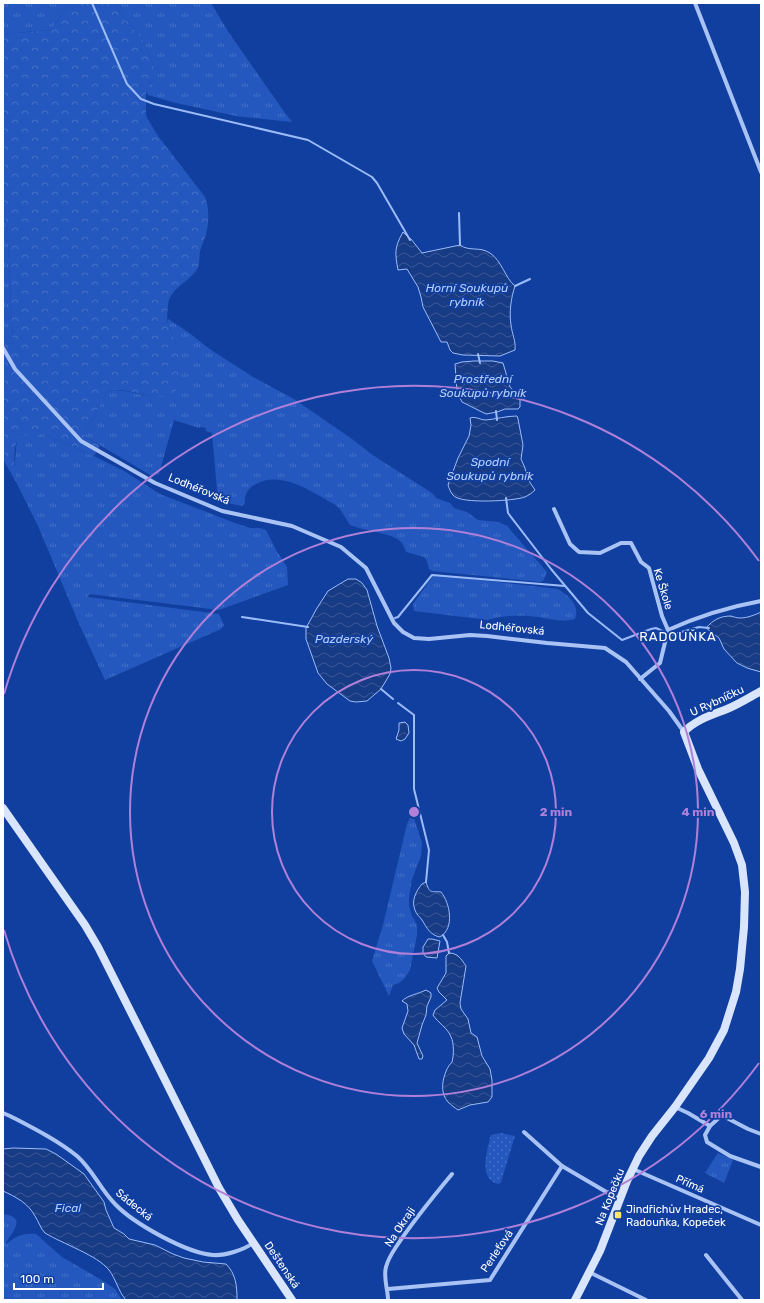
<svg xmlns="http://www.w3.org/2000/svg" width="764" height="1303" font-family="Rubik,sans-serif">
  <defs>
    <pattern id="grass-tufts" width="24" height="20" patternUnits="userSpaceOnUse"><rect width="24" height="20" fill="#2458be"/><path d="M3 7l-1-3M5 7V3M7 7l1-3M15 17l-1-3M17 17v-4M19 17l1-3" fill="none" stroke="#4571c8"/></pattern>
    <pattern id="forest-crowns" width="20" height="18" patternUnits="userSpaceOnUse"><rect width="20" height="18" fill="#2458be"/><path d="M2 6a3 3 0 1 1 6 0M12 15a3 3 0 1 1 6 0" fill="none" stroke="#4571c8"/></pattern>
    <pattern id="park-dots" width="8" height="8" patternUnits="userSpaceOnUse"><rect width="8" height="8" fill="#2458be"/><path d="M2 2h.1M6 6h.1" fill="none" stroke="#4571c8" stroke-width="1.8" stroke-linecap="round"/></pattern>
    <pattern id="water-waves" width="16" height="10" patternUnits="userSpaceOnUse"><rect width="16" height="10" fill="#183b85"/><path d="M0 5q4-4 8 0t8 0" fill="none" stroke="#3b5897"/></pattern>
  </defs>
  <rect width="100%" height="100%" fill="#113fa0"/>
  <g fill="url(#grass-tufts)">
    <polygon points="3,3 70,3 51,30 3,34"/>
    <polygon points="113,3 211,3 229,33 285,113 292,122 236,116 172,102 148,95 146,92 149,85 155,79 155,70 144,42"/>
    <polygon points="3,201 8,242 13,341 12,343 9,344 3,334"/>
    <path d="M168 319 188 332 211 350 253 377 294 399 352 439 374 456 432 493 436 498 450 503 454 508 467 512 478 520 499 522 507 526 547 572 543 581 541 582 432 571 429 569 427 561 424 557 406 552C405 549 404 546 402 543 395 533 363 531 350 525L340 509 334 504C311 492 281 469 254 485 248 488 244 496 245 503L242 506 218 501 212 433 206 431V428L201 427 199 428 174 420 159 474 152 476 86 437 84 434 107 392C117 387 135 394 146 395 152 396 158 395 163 396L179 362 177 347 168 324Z"/>
    <path d="M37 434H44L94 456 124 471 160 494 235 523 250 528H260L266 530 276 550 287 567 288 585 219 610 89 594 88 597 219 614 224 625 221 629 105 680 80 626 38 526 17 484 14 471 17 439 19 436C26 434 30 437 37 434Z"/>
    <path d="M436 575 558 589C569 596 580 605 575 619 564 623 550 619 538 617 522 615 503 615 488 620L414 611 413 604 433 576Z"/>
    <polygon points="410,818 414,818 422,843 421,856 412,879 409,897 409,906 412,916 417,925 417,935 410,970 405,978 399,983 393,985 389,996 372,961 383,925 407,824"/>
    <polygon points="718,1153 733,1160 724,1183 705,1173"/>
    <path d="M3 1214C28 1217 12 1232 6 1243L7 1244C14 1236 26 1233 36 1234L62 1257 100 1279 115 1289 122 1300H3Z"/>
  </g>
  <path fill="url(#forest-crowns)" d="M70 3H113L144 42 155 70V79L149 85 146 92V114L147 118 158 136 205 197C209 207 209 220 207 230 206 237 202 244 200 251 199 257 200 267 196 271 187 283 169 289 168 306 167 311 167 319 168 324 170 332 175 339 177 347 180 359 186 385 173 393 156 404 123 384 107 392L84 434 86 437 100 446 94 456 44 434C39 434 37 435 33 436 29 437 24 434 19 436 12 449 14 470 17 484L3 459V334L9 344 12 343 13 341 8 242 3 201V34L51 30Z"/>
  <path fill="url(#park-dots)" d="M501 1133 515 1136 501 1182 499 1184C478 1180 487 1152 490 1138L491 1135Z"/>
  <g fill="url(#water-waves)" stroke="#9bbcf8">
    <path d="M403 232 409 238 411 239 422 253 460 245C470 252 479 246 490 253 502 261 505 278 515 286 511 298 509 312 511 325 512 334 516 341 515 350L500 356 463 355 453 353 450 350 447 342H441L423 307 421 297 418 287 407 269 398 270C395 253 394 248 403 232Z"/>
    <polygon points="474,361 493,361 503,363 510,387 520,398 520,407 518,409 505,409 497,412 486,414 462,402 457,392 455,364 462,362"/>
    <path d="M517 416 518 419 523 445 521 459 525 468 527 478 535 490C532 493 529 495 525 497 514 501 462 504 454 496 451 494 449 488 448 485L458 458 469 436 471 425 470 418C476 416 480 420 486 420 497 419 506 416 517 416Z"/>
    <polygon points="348,579 356,579 362,583 367,590 377,626 389,658 391,668 390,674 381,689 367,701 356,702 350,701 327,684 318,673 306,639 306,628 317,608 328,591"/>
    <path d="M761 612V672L747 668 737 663 724 649 719 638 706 628C713 620 720 616 731 616 734 617 737 618 740 618 747 618 755 615 761 612Z"/>
    <polygon points="405,722 408,725 409,733 405,739 401,741 396,739 399,730 399,723"/>
    <path d="M426 882C430 894 430 891 441 892 450 903 455 928 440 937 430 935 427 928 422 920 420 917 416 914 415 910 411 901 416 891 422 884Z"/>
    <polygon points="428,939 432,939 440,941 437,958 426,957 423,953 423,947"/>
    <path d="M449 953C458 953 461 959 466 966L460 1003 461 1009 468 1019 471 1033 477 1037 482 1056 490 1069 492 1080V1097L488 1102 470 1105 458 1110C455 1108 451 1105 448 1102 440 1093 442 1080 447 1069 448 1067 450 1064 452 1062 454 1055 454 1043 451 1037 448 1028 438 1023 433 1015L435 1010 447 1000 439 992 437 988 446 973V956Z"/>
    <path d="M426 990 431 993V997L427 1006 426 1015 422 1025 417 1043 423 1056 422 1059H419L414 1045 404 1034 402 1028 408 1011 407 1004 402 1001C408 995 418 994 426 990Z"/>
    <path d="M13 1148 46 1149 56 1154 84 1174 104 1202 106 1210 114 1228 124 1234 129 1239 155 1245 173 1254 184 1258 203 1262 226 1264C236 1274 237 1286 237 1300H126C118 1291 116 1279 109 1270 97 1255 63 1244 45 1233 40 1228 39 1222 35 1216 28 1203 16 1197 3 1191V1149Z"/>
  </g>
  <g fill="none" stroke-linecap="round" stroke-linejoin="round">
    <g stroke="#9bbcf8" stroke-width="2">
      <polyline points="92,3 127,84 141,99 154,104 308,140 372,177 377,183 410,240"/>
      <polyline points="459,213 460,245"/>
      <polyline points="515,286 530,279"/>
      <polyline points="478,354 480,363"/>
      <polyline points="496,411 497,420"/>
      <polyline points="506,498 508,513 551,569 588,613 622,640 651,629 656,628 671,635 699,627 709,628"/>
      <polyline points="242,617 308,627"/>
      <polyline points="395,618 398,617 432,575 565,586"/>
      <polyline points="381,689 393,699"/>
      <polyline points="398,703 414,715 414,789 429,850 426,882"/>
      <polyline points="443,935 447,942 449,953"/>
    </g>
    <g stroke="#a9c3f5" stroke-width="4">
      <polyline points="695,3 761,172"/>
      <polyline points="3,348 15,369 81,441 155,483 222,511 292,526 341,547 366,568 394,623 403,632 414,638 429,639 470,635 487,636 547,643 605,648 626,662 669,711 684,732"/>
      <polyline points="554,509 570,544 579,552 600,553 621,543 631,543 641,562 649,568 662,616 668,630"/>
      <path d="M640 679 660 663 668 630C699 616 728 607 761 601"/>
      <polyline points="675,1107 688,1113 710,1126"/>
      <path d="M3 1113 10 1116C33 1128 57 1140 77 1156 93 1170 100 1189 115 1204 133 1223 186 1253 213 1255 224 1256 244 1250 253 1243"/>
      <polyline points="524,1132 562,1166"/>
      <polyline points="761,1134 748,1129 725,1117 721,1116 710,1126 705,1135 707,1142 730,1156 761,1167"/>
      <polyline points="633,1169 761,1225"/>
      <polyline points="706,1255 742,1300"/>
      <polyline points="589,1272 646,1300"/>
      <polyline points="388,1289 490,1280 562,1166 620,1200"/>
      <path d="M388 1300C388 1289 383 1278 386 1267 388 1259 392 1253 396 1247 413 1221 432 1198 452 1174"/>
    </g>
    <g stroke="#d9e5fd" stroke-width="8">
      <polyline points="3,808 85,925 98,947 143,1036 219,1188 238,1220 292,1300"/>
      <path d="M575 1300 600 1251 627 1181 639 1156 652 1136 675 1107 709 1058 724 1030 736 992 740 969 744 927 745 892 742 865 734 843 698 769 684 732C695 720 712 715 727 709 739 704 750 697 761 691"/>
    </g>
  </g>
  <g fill="none" stroke="#b080d9" stroke-width="2">
    <circle cx="414" cy="812" r="142"/>
    <circle cx="414" cy="812" r="284"/>
    <path d="M759 1063A427 427 0 0 1 4 930M4 694A427 427 0 0 1 759 561"/>
  </g>
  <rect fill="#ffe56d" stroke="#113fa0" stroke-width="1.5" x="614" y="1211" width="8" height="8" rx="2"/>
  <g text-anchor="middle" dominant-baseline="central" stroke-width="3.5" stroke-linejoin="round" paint-order="stroke">
    <g font-size="11" fill="#fff" stroke="#113fa0">
      <text transform="translate(199 489) rotate(22)">Lodhéřovská</text>
      <text transform="translate(663 589) rotate(73)">Ke Škole</text>
      <text transform="translate(512 628) rotate(6)">Lodhéřovská</text>
      <text transform="translate(717 701) rotate(-25)">U Rybníčku</text>
      <text transform="translate(690 1184) rotate(24)">Přímá</text>
      <text transform="translate(610 1197) rotate(-68)">Na Kopečku</text>
      <text transform="translate(134 1205) rotate(39)">Sádecká</text>
      <text transform="translate(400 1227) rotate(-56)">Na Okraji</text>
      <text transform="translate(497 1251) rotate(-56)">Perleťová</text>
      <text transform="translate(282 1265) rotate(56)">Deštenská</text>
    </g>
    <g font-size="11" fill="#fff" stroke="#113fa0" text-anchor="start">
      <text x="626" y="1209">Jindřichův Hradec,<tspan x="626" dy="13">Radouňka, Kopeček</tspan></text>
    </g>
    <g font-size="12" font-style="italic" fill="#b6cefb" stroke="#113fa0">
      <text x="467" y="288">Horní Soukupů<tspan x="467" dy="14">rybník</tspan></text>
      <text x="483" y="379">Prostřední<tspan x="483" dy="14">Soukupů rybník</tspan></text>
      <text x="490" y="462">Spodní<tspan x="490" dy="14">Soukupů rybník</tspan></text>
      <text x="344" y="639">Pazderský</text>
      <text x="68" y="1208">Fical</text>
    </g>
    <g font-size="13" letter-spacing="1" fill="#fff" stroke="#113fa0">
      <text x="678" y="636">RADOUŇKA</text>
    </g>
  </g>
  <circle cx="414" cy="812" r="6" fill="#b080d9" stroke="#113fa0" stroke-width="2"/>
  <g font-size="12" text-anchor="middle" font-weight="bold" fill="#b080d9" stroke="#113fa0" stroke-width="3.5" stroke-linejoin="round" paint-order="stroke">
    <text x="556" y="816">2 min</text>
    <text x="698" y="816">4 min</text>
    <text x="716" y="1118">6 min</text>
  </g>
  <rect width="764" height="1303" fill="none" stroke="#ffffff" stroke-width="8"/>
  <path d="M14 1283v6h89v-6" fill="none" stroke="#ffffff" stroke-width="2"/>
  <text x="20" y="1283" font-size="12" fill="#ffffff" stroke="#113fa0" stroke-width="3" paint-order="stroke">100 m</text>
</svg>
